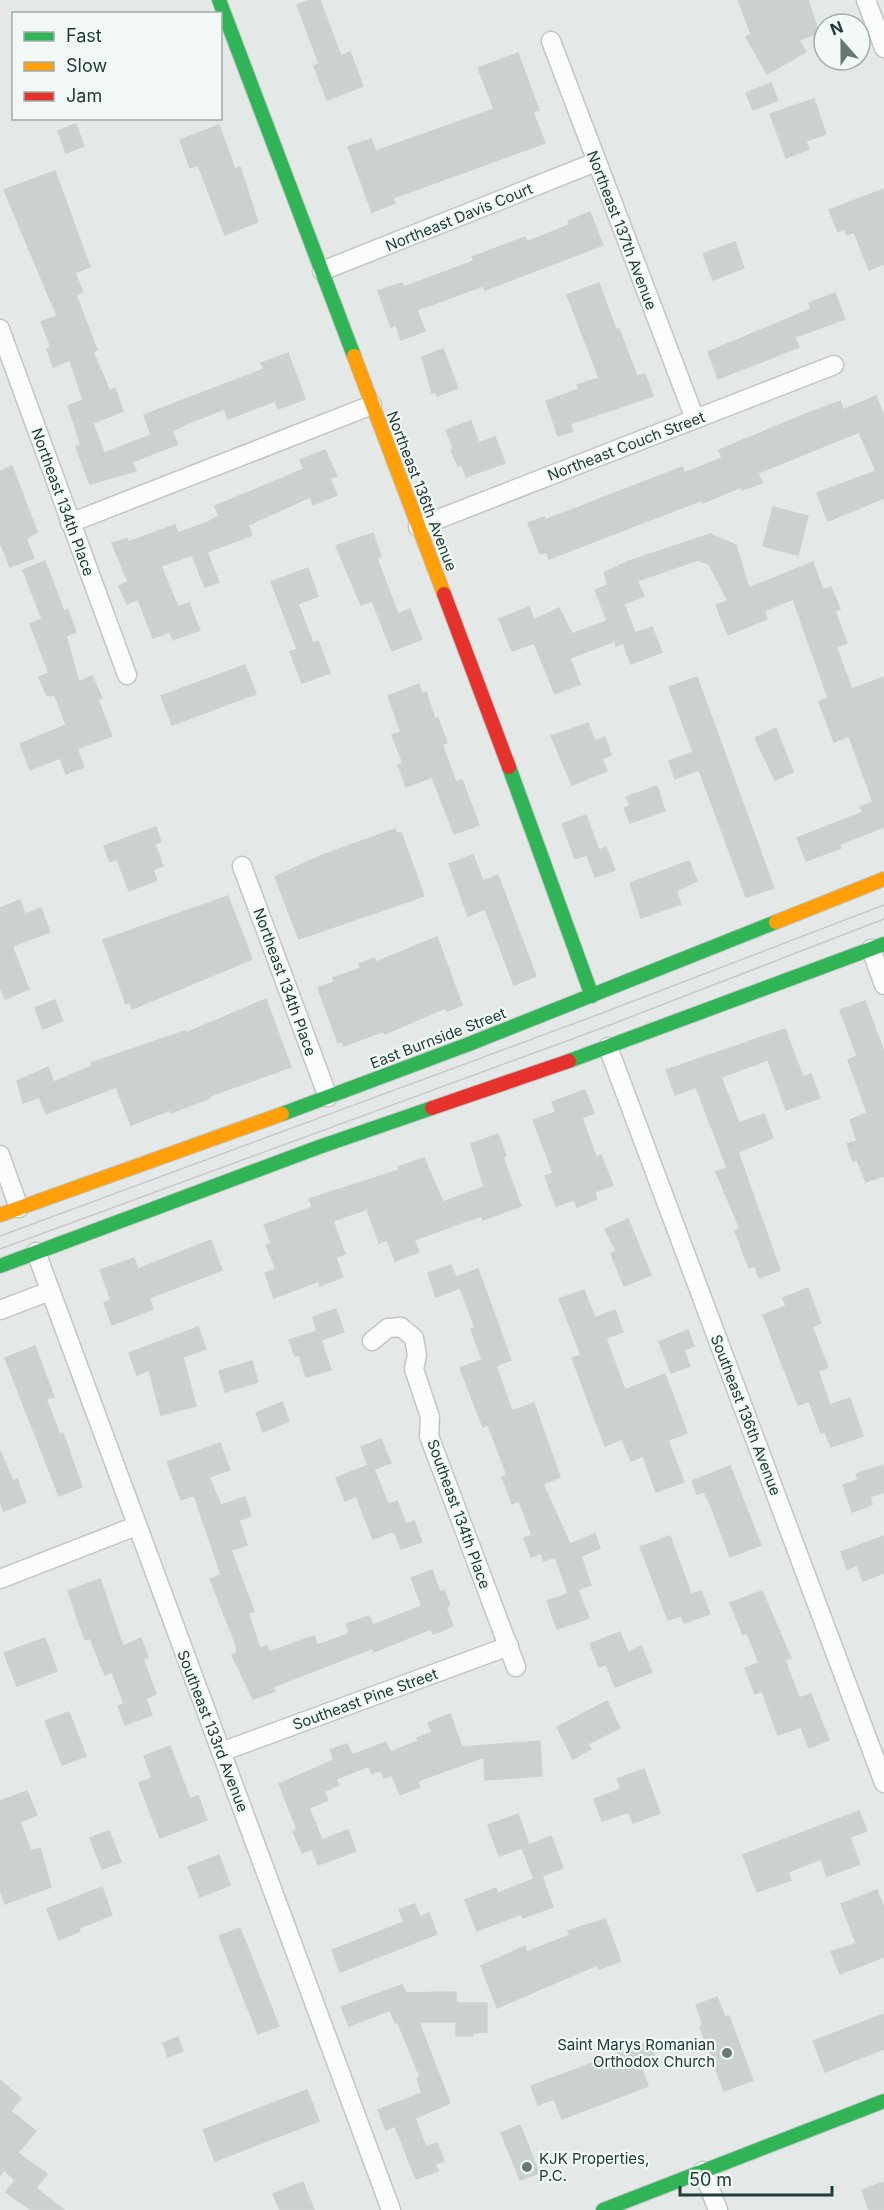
<svg xmlns="http://www.w3.org/2000/svg" width="884" height="2210" font-family="Inter,sans-serif">
  <rect width="100%" height="100%" fill="#e4e9e7"/>
  <g fill="#cbd1cf" stroke="#cdd2d0" stroke-width="1.5">
    <polygon points="309,0 320,0 341,56 350,52 363,86 327,100 314,66 319,64 297,5"/>
    <polygon points="738,0 808,0 819,33 799,40 806,52 767,74 746,37 751,34"/>
    <polygon points="518,53 539,110 533,112 545,143 393,198 395,203 372,212 348,147 371,139 376,151 494,109 478,68"/>
    <polygon points="771,83 778,100 753,110 746,93"/>
    <polygon points="814,99 826,134 806,141 809,149 786,158 770,114"/>
    <polygon points="76,124 84,146 66,153 58,131"/>
    <polygon points="219,125 235,169 240,167 258,222 225,235 200,170 197,165 190,168 180,140"/>
    <polygon points="55,171 90,267 75,273 83,292 76,295 97,350 93,352 110,391 115,388 123,411 93,423 104,453 151,435 144,415 264,369 261,363 288,353 305,399 278,409 275,401 228,419 224,409 191,422 172,431 178,444 132,462 136,471 90,484 76,447 81,445 68,406 83,400 70,360 53,367 47,349 51,347 41,322 57,316 4,190"/>
    <polygon points="884,189 884,264 869,270 854,232 847,235 845,229 838,232 829,210"/>
    <polygon points="590,212 603,245 485,290 483,286 417,310 425,331 401,340 396,325 391,327 378,291 402,283 404,287 474,261 472,257 525,237 527,242 569,225 568,221"/>
    <polygon points="735,242 744,268 713,280 703,254"/>
    <polygon points="599,283 616,330 619,329 637,376 645,374 653,396 570,424 573,431 558,436 546,401 579,389 577,385 599,378 567,295"/>
    <polygon points="835,293 845,319 795,337 799,347 718,379 708,352 811,309 809,303"/>
    <polygon points="443,349 458,388 437,396 436,392 432,393 422,357"/>
    <polygon points="876,396 884,416 884,498 828,521 817,493 876,471 859,432 758,473 762,483 742,490 741,487 703,503 702,500 549,559 546,552 540,554 528,523 544,517 545,520 682,467 684,473 722,458 719,450 808,413 840,401 843,410"/>
    <polygon points="471,421 479,443 495,437 505,463 466,477 462,465 458,466 451,450 454,450 446,430"/>
    <polygon points="325,450 337,476 330,478 337,495 313,505 310,497 248,525 252,535 207,552 219,582 205,587 192,555 161,566 178,607 189,603 200,630 173,640 170,632 153,638 138,599 127,604 119,586 128,582 112,543 127,539 128,542 175,525 178,533 208,522 219,516 215,506 304,469 300,460"/>
    <polygon points="12,466 37,532 26,539 34,558 10,567 0,542 0,471"/>
    <polygon points="773,507 808,516 798,555 763,546"/>
    <polygon points="373,533 381,557 377,559 398,614 410,609 422,639 392,651 372,601 361,605 336,546"/>
    <polygon points="710,534 736,545 749,588 813,562 823,590 831,587 840,609 835,611 847,643 836,647 852,689 884,677 884,827 840,844 841,848 806,861 797,838 863,812 860,807 873,802 849,736 834,742 819,702 828,698 793,599 764,611 767,619 728,635 716,605 728,601 709,564 698,560 637,581 644,596 624,604 635,633 652,627 662,652 631,664 623,643 616,646 615,641 570,658 580,684 555,694 534,643 512,651 499,619 529,607 534,620 559,608 572,634 607,621 595,590 608,585 604,573 629,561"/>
    <polygon points="45,561 64,611 68,610 76,632 66,636 79,682 92,676 102,698 98,700 112,736 77,749 84,767 66,774 60,758 30,770 20,744 66,725 55,695 47,696 39,677 49,673 30,624 42,619 23,570"/>
    <polygon points="308,568 318,596 298,604 313,643 318,641 330,673 302,683 290,652 297,649 271,582"/>
    <polygon points="245,665 256,694 172,725 161,696"/>
    <polygon points="697,677 774,888 746,897 699,770 675,779 669,761 693,752 669,687"/>
    <polygon points="419,684 422,693 426,692 435,719 438,718 447,743 442,744 456,782 462,780 479,825 454,834 432,777 406,787 398,765 403,763 392,735 401,732 388,696"/>
    <polygon points="588,723 595,741 605,737 611,755 602,759 607,771 572,785 551,736"/>
    <polygon points="776,728 793,772 775,780 755,738"/>
    <polygon points="657,786 665,811 630,823 624,808 630,806 626,797"/>
    <polygon points="586,815 599,850 606,847 615,870 595,877 587,855 575,859 562,824"/>
    <polygon points="156,827 161,842 155,844 163,866 153,870 157,880 129,891 117,859 110,862 104,846"/>
    <polygon points="395,829 397,834 401,832 424,896 299,939 275,877 320,856"/>
    <polygon points="473,855 483,881 498,875 536,976 514,985 485,909 468,916 449,864"/>
    <polygon points="689,861 697,881 676,891 681,904 641,918 630,883"/>
    <polygon points="228,896 252,959 132,1009 130,1002 126,1004 103,940"/>
    <polygon points="20,900 25,914 41,908 50,932 12,946 29,989 5,999 0,987 0,908"/>
    <polygon points="437,937 462,1005 447,1011 445,1008 385,1034 384,1031 344,1046 342,1041 338,1043 318,988 334,982 333,978 361,968 359,964 374,958 376,962"/>
    <polygon points="266,999 291,1067 210,1096 210,1098 171,1113 170,1110 131,1125 116,1087 46,1114 39,1097 23,1103 17,1081 48,1067 54,1082 92,1066 91,1063 185,1031 186,1033"/>
    <polygon points="55,1000 63,1021 43,1029 35,1008"/>
    <polygon points="865,1001 884,1052 884,1176 866,1182 857,1160 853,1161 847,1144 857,1141 850,1120 867,1113 848,1060 857,1056 840,1010"/>
    <polygon points="785,1029 803,1077 811,1074 820,1098 786,1110 768,1060 721,1077 739,1123 764,1114 773,1138 738,1152 780,1270 759,1278 755,1266 749,1268 735,1231 740,1229 716,1172 727,1168 696,1087 675,1095 666,1070"/>
    <polygon points="585,1090 594,1113 582,1118 596,1157 601,1155 613,1185 595,1192 597,1199 577,1207 574,1200 556,1206 545,1176 553,1173 533,1120 556,1112 552,1102"/>
    <polygon points="498,1134 506,1156 503,1157 521,1206 483,1220 481,1216 414,1240 419,1252 395,1261 387,1240 379,1243 367,1209 333,1221 345,1254 336,1257 343,1277 320,1286 319,1281 274,1298 265,1273 276,1269 266,1245 271,1243 264,1225 312,1207 309,1199 399,1170 398,1167 424,1158 443,1202 484,1187 471,1144"/>
    <polygon points="628,1219 651,1275 624,1286 611,1254 616,1251 605,1229"/>
    <polygon points="211,1240 222,1270 149,1298 153,1309 112,1325 104,1303 111,1300 100,1270 134,1258 138,1269"/>
    <polygon points="451,1265 456,1277 478,1269 511,1360 496,1366 512,1411 534,1403 560,1477 543,1484 570,1544 595,1534 600,1548 581,1556 591,1585 568,1593 555,1557 544,1561 541,1553 531,1557 524,1538 532,1535 519,1501 512,1504 502,1477 507,1475 488,1425 483,1427 460,1368 482,1360 471,1329 475,1328 460,1288 436,1297 428,1273"/>
    <polygon points="808,1288 821,1323 812,1327 828,1367 818,1371 830,1405 850,1398 863,1436 831,1447 825,1432 821,1433 809,1401 798,1405 763,1315 786,1306 783,1298"/>
    <polygon points="584,1290 595,1318 615,1310 623,1332 606,1338 625,1390 665,1374 687,1433 668,1440 684,1482 656,1492 643,1456 631,1461 622,1439 605,1446 572,1358 581,1355 559,1299"/>
    <polygon points="336,1309 344,1332 321,1340 331,1370 306,1377 299,1355 295,1356 289,1340 317,1331 313,1317"/>
    <polygon points="198,1327 206,1349 183,1357 196,1406 161,1415 149,1370 137,1375 129,1353"/>
    <polygon points="688,1330 694,1346 684,1350 690,1366 671,1373 659,1342"/>
    <polygon points="35,1346 54,1397 46,1399 60,1435 63,1433 82,1487 59,1496 5,1358"/>
    <polygon points="252,1361 258,1382 225,1392 219,1371"/>
    <polygon points="282,1402 289,1421 263,1432 256,1413"/>
    <polygon points="381,1439 391,1463 374,1469 388,1504 397,1501 406,1524 414,1521 422,1542 401,1549 394,1531 373,1539 356,1496 345,1501 336,1478 368,1465 361,1447"/>
    <polygon points="220,1443 230,1470 209,1477 221,1505 245,1497 251,1516 239,1520 247,1545 231,1550 254,1611 248,1613 260,1648 267,1646 269,1652 314,1636 317,1645 346,1635 349,1632 346,1624 369,1616 373,1625 422,1606 411,1578 432,1570 440,1592 444,1590 450,1605 446,1607 453,1626 433,1634 431,1629 374,1652 373,1648 273,1687 275,1691 253,1699 232,1655 237,1653 236,1645 210,1579 221,1575 194,1495 181,1500 167,1462"/>
    <polygon points="0,1451 13,1481 17,1479 26,1502 4,1511 0,1502"/>
    <polygon points="884,1465 884,1492 870,1497 872,1505 852,1512 843,1485 858,1480 856,1474"/>
    <polygon points="730,1466 761,1545 730,1557 710,1504 704,1492 697,1494 692,1481"/>
    <polygon points="670,1536 691,1594 701,1591 710,1614 684,1623 681,1616 668,1620 640,1547"/>
    <polygon points="884,1536 884,1573 863,1581 857,1565 847,1569 841,1552"/>
    <polygon points="100,1579 123,1646 141,1638 148,1657 143,1659 156,1694 146,1699 152,1715 125,1725 118,1706 124,1704 112,1672 105,1675 90,1638 85,1640 68,1591"/>
    <polygon points="578,1590 589,1618 557,1629 547,1601"/>
    <polygon points="762,1591 791,1658 785,1660 799,1698 811,1694 829,1740 809,1748 801,1727 778,1735 762,1691 755,1694 745,1668 759,1663 747,1633 743,1635 730,1603"/>
    <polygon points="620,1632 628,1652 641,1646 652,1672 615,1687 606,1664 599,1667 590,1644"/>
    <polygon points="45,1638 57,1671 17,1686 4,1653"/>
    <polygon points="607,1701 620,1728 588,1744 591,1749 573,1759 557,1727"/>
    <polygon points="69,1712 86,1756 62,1765 45,1721"/>
    <polygon points="450,1714 462,1747 540,1741 542,1776 485,1780 484,1757 418,1781 420,1787 400,1795 392,1775 384,1778 381,1770 372,1774 369,1766 336,1779 339,1785 324,1791 328,1800 309,1808 322,1840 348,1830 356,1851 318,1865 312,1849 302,1853 293,1831 297,1829 279,1784 334,1760 330,1750 347,1744 352,1755 386,1742 390,1752 418,1741 417,1738 432,1732 428,1723"/>
    <polygon points="170,1746 190,1799 198,1796 207,1820 160,1838 139,1783 152,1778 144,1756"/>
    <polygon points="644,1769 660,1813 633,1823 629,1812 602,1821 594,1799 621,1789 617,1779"/>
    <polygon points="27,1791 37,1815 20,1822 31,1851 40,1848 51,1887 5,1904 0,1890 0,1801"/>
    <polygon points="859,1811 867,1831 850,1837 860,1864 827,1876 821,1859 788,1872 791,1880 757,1892 743,1855"/>
    <polygon points="518,1814 529,1845 551,1836 563,1868 542,1876 553,1907 523,1918 521,1914 477,1931 465,1900 496,1888 498,1893 534,1879 522,1848 499,1856 488,1825"/>
    <polygon points="109,1831 121,1862 102,1869 90,1838"/>
    <polygon points="219,1855 230,1885 200,1897 188,1867"/>
    <polygon points="102,1887 112,1915 79,1928 80,1931 59,1940 47,1909"/>
    <polygon points="877,1890 884,1908 884,1957 840,1974 831,1952 856,1943 841,1904"/>
    <polygon points="415,1904 420,1917 429,1913 437,1934 340,1972 332,1950 404,1922 399,1910"/>
    <polygon points="605,1919 621,1961 599,1969 597,1965 497,2008 481,1966 525,1946 527,1952 570,1935 568,1931"/>
    <polygon points="240,1928 279,2026 258,2034 219,1936"/>
    <polygon points="402,1985 406,1993 456,1992 456,2003 487,2003 487,2032 473,2033 473,2036 456,2036 456,2022 419,2022 450,2103 415,2118 426,2147 437,2143 444,2161 435,2164 438,2171 416,2179 395,2126 386,2130 378,2110 422,2093 417,2079 420,2077 398,2023 395,2023 390,2010 349,2026 341,2007"/>
    <polygon points="717,1997 725,2017 729,2016 753,2080 724,2091 700,2027 703,2025 696,2005"/>
    <polygon points="884,2014 884,2049 825,2072 813,2041"/>
    <polygon points="178,2037 183,2051 168,2057 163,2043"/>
    <polygon points="649,2042 657,2061 641,2067 648,2086 562,2119 554,2099 538,2105 531,2086"/>
    <polygon points="0,2080 21,2098 11,2111 36,2131 18,2153 47,2174 36,2188 64,2210 31,2210 6,2192 15,2180 4,2170 0,2176"/>
    <polygon points="307,2090 319,2121 215,2161 203,2130"/>
    <polygon points="520,2125 539,2173 520,2180 501,2133"/>
    <polygon points="303,2182 314,2210 280,2210 273,2194"/>
    <polygon points="884,2182 884,2210 869,2210 862,2190"/>
  </g>
  <g fill="none" stroke-linecap="round" stroke-linejoin="round">
    <defs>
      <g id="street">
        <polyline points="866,0 884,48"/>
        <polyline points="551,41 695,419"/>
        <polyline points="322,271 596,162"/>
        <polyline points="0,329 127,675"/>
        <polyline points="70,523 372,405"/>
        <polyline points="418,527 834,365"/>
        <polyline points="242,866 328,1097"/>
        <polyline points="871,949 884,985"/>
        <polyline points="608,1047 884,1783"/>
        <polyline points="0,1155 19,1208"/>
        <polyline points="36,1252 391,2210"/>
        <polyline points="0,1310 50,1291"/>
        <polyline points="372,1341 388,1328 401,1327 414,1338 417,1355 414,1369 430,1417 429,1436 516,1667"/>
        <polyline points="0,1579 136,1526"/>
        <polyline points="221,1752 509,1646"/>
        <polyline points="703,2171 718,2210"/>
      </g>
      <g id="fast">
        <polyline points="219,0 354,356"/>
        <polyline points="509,767 592,996"/>
        <polyline points="569,1061 884,944"/>
        <polyline points="282,1114 469,1044 776,922"/>
        <polyline points="0,1266 319,1147 432,1108"/>
        <polyline points="603,2210 884,2101"/>
      </g>
      <g id="slow">
        <polyline points="354,356 444,594"/>
        <polyline points="776,922 884,879"/>
        <polyline points="0,1215 282,1114"/>
      </g>
      <g id="jam">
        <polyline points="444,594 509,767"/>
        <polyline points="432,1108 569,1061"/>
      </g>
    </defs>
    <use href="#street" stroke="#c1c6c4" stroke-width="21"/>
    <use href="#fast" stroke="#c0c7c5" stroke-width="16"/>
    <use href="#slow" stroke="#c0c7c5" stroke-width="16"/>
    <use href="#jam" stroke="#c0c7c5" stroke-width="16"/>
    <use href="#street" stroke="#fbfcfb" stroke-width="18"/>
    <use href="#fast" stroke="#30b455" stroke-width="14"/>
    <use href="#slow" stroke="#ff9f0a" stroke-width="14"/>
    <use href="#jam" stroke="#e5322d" stroke-width="14"/>
    <g stroke="#c7caca" stroke-width="1.5">
      <polyline points="0,1236 597,1015 884,905"/>
      <polyline points="0,1249 602,1028 884,919"/>
    </g>
  </g>
  <g fill="#657975" stroke="#f2f8f6" stroke-width="2">
    <circle cx="727" cy="2053" r="6"/>
    <circle cx="527" cy="2167" r="6"/>
  </g>
  <g text-anchor="middle" dominant-baseline="central" stroke-width="4.5" stroke-linejoin="round" paint-order="stroke">
    <g font-size="15" fill="#213d37" stroke="#f2f8f6">
      <text transform="translate(459 217) rotate(-22)">Northeast Davis Court</text>
      <text transform="translate(622 230) rotate(69)">Northeast 137th Avenue</text>
      <text transform="translate(626 446) rotate(-21)">Northeast Couch Street</text>
      <text transform="translate(422 491) rotate(69)">Northeast 136th Avenue</text>
      <text transform="translate(63 502) rotate(70)">Northeast 134th Place</text>
      <text transform="translate(285 982) rotate(70)">Northeast 134th Place</text>
      <text transform="translate(438 1038) rotate(-21)">East Burnside Street</text>
      <text transform="translate(746 1415) rotate(69)">Southeast 136th Avenue</text>
      <text transform="translate(459 1514) rotate(70)">Southeast 134th Place</text>
      <text transform="translate(365 1699) rotate(-20)">Southeast Pine Street</text>
      <text transform="translate(213 1731) rotate(69)">Southeast 133rd Avenue</text>
    </g>
    <g font-size="15" fill="#213d37" stroke="#f2f8f6" text-anchor="end">
      <text x="715" y="2044">Saint Marys Romanian<tspan x="715" dy="17">Orthodox Church</tspan></text>
      <text x="539" y="2158" text-anchor="start">KJK Properties,<tspan x="539" dy="17">P.C.</tspan></text>
    </g>
  </g>
  <rect x="12" y="12" width="210" height="108" fill="#f2f8f6" stroke="#9eadaa" stroke-width="1.5"/>
  <rect x="24" y="32" width="30" height="9" fill="#30b455" stroke="#9eadaa" stroke-width="1.5"/>
  <text x="66" y="42" font-size="18" fill="#213d37">Fast</text>
  <rect x="24" y="62" width="30" height="9" fill="#ff9f0a" stroke="#9eadaa" stroke-width="1.5"/>
  <text x="66" y="72" font-size="18" fill="#213d37">Slow</text>
  <rect x="24" y="92" width="30" height="9" fill="#e5322d" stroke="#9eadaa" stroke-width="1.5"/>
  <text x="66" y="102" font-size="18" fill="#213d37">Jam</text>
  <g transform="translate(842 42) rotate(339)"><circle r="28" fill="#f2f8f6" stroke="#9eadaa" stroke-width="1.5"/>
  <path d="M0-4.5L10 22L0 15L-10 22Z" fill="#657975"/>
  <text y="-9" font-size="16" font-weight="bold" text-anchor="middle" fill="#213d37">N</text>
  </g>
  <path d="M680 2186v9h152v-9" fill="none" stroke="#213d37" stroke-width="3"/>
  <text x="689" y="2186" font-size="18" fill="#213d37" stroke="#f2f8f6" stroke-width="4.5" paint-order="stroke">50 m</text>
</svg>
